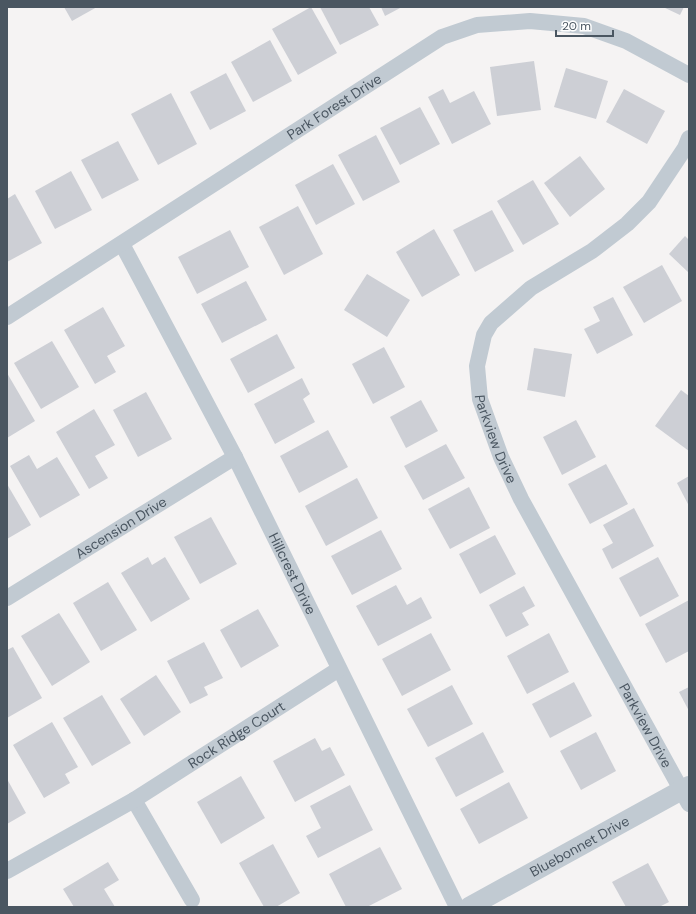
<svg xmlns="http://www.w3.org/2000/svg" width="696" height="914" font-family="'DM Sans',sans-serif">
  <rect width="100%" height="100%" fill="#f5f3f3"/>
  <g fill="#cdcfd5">
    <polygon points="64,7 97,7 72,21"/>
    <polygon points="311,7 337,53 298,75 272,29"/>
    <polygon points="320,7 369,7 379,25 340,45"/>
    <polygon points="381,7 402,7 385,16"/>
    <polygon points="663,7 684,7 680,15"/>
    <polygon points="270,40 292,81 253,102 231,62"/>
    <polygon points="534,61 541,110 497,116 490,67"/>
    <polygon points="566,68 608,81 596,119 554,107"/>
    <polygon points="226,73 246,111 210,130 190,92"/>
    <polygon points="443,89 450,103 474,91 491,124 452,144 428,97"/>
    <polygon points="624,89 665,111 647,144 606,122"/>
    <polygon points="171,93 197,144 158,165 131,114"/>
    <polygon points="420,107 440,144 400,165 380,128"/>
    <polygon points="376,135 400,182 363,201 338,155"/>
    <polygon points="118,141 139,180 102,199 81,160"/>
    <polygon points="580,156 605,189 570,217 544,183"/>
    <polygon points="333,164 355,204 316,225 295,185"/>
    <polygon points="71,171 92,210 55,229 35,191"/>
    <polygon points="533,180 559,224 523,245 497,201"/>
    <polygon points="15,194 42,243 7,262 7,199"/>
    <polygon points="298,206 323,254 284,275 259,227"/>
    <polygon points="492,210 514,251 475,272 453,230"/>
    <polygon points="434,229 460,275 422,297 396,252"/>
    <polygon points="230,230 249,267 197,294 178,257"/>
    <polygon points="685,236 689,240 689,273 669,254"/>
    <polygon points="662,265 682,301 644,323 623,287"/>
    <polygon points="367,274 410,300 387,337 344,310"/>
    <polygon points="246,281 267,320 222,343 201,304"/>
    <polygon points="613,297 633,335 597,354 584,329 600,321 593,307"/>
    <polygon points="103,307 125,346 107,356 116,372 95,384 64,330"/>
    <polygon points="277,334 295,368 248,393 230,359"/>
    <polygon points="52,341 79,387 41,409 14,363"/>
    <polygon points="384,347 405,387 373,404 352,364"/>
    <polygon points="534,348 572,354 565,397 527,390"/>
    <polygon points="7,373 35,421 7,438"/>
    <polygon points="302,378 310,394 303,399 315,422 275,444 254,404"/>
    <polygon points="681,390 689,396 689,451 655,426"/>
    <polygon points="146,392 172,439 138,457 113,410"/>
    <polygon points="421,400 438,431 406,448 390,417"/>
    <polygon points="94,409 115,445 95,456 108,478 89,489 56,432"/>
    <polygon points="576,420 596,457 562,475 543,437"/>
    <polygon points="328,430 348,467 299,493 280,456"/>
    <polygon points="446,444 465,478 423,500 404,466"/>
    <polygon points="29,455 37,469 57,457 80,495 40,518 10,466"/>
    <polygon points="606,464 628,504 590,524 568,484"/>
    <polygon points="689,476 689,506 677,483"/>
    <polygon points="357,478 378,518 326,546 305,506"/>
    <polygon points="7,484 31,525 7,539"/>
    <polygon points="469,487 490,528 450,549 428,509"/>
    <polygon points="634,508 654,546 612,569 602,549 613,543 603,525"/>
    <polygon points="211,517 237,564 200,584 174,537"/>
    <polygon points="381,530 402,569 352,595 331,556"/>
    <polygon points="495,535 516,574 480,594 459,554"/>
    <polygon points="148,557 152,565 165,557 190,599 151,622 121,573"/>
    <polygon points="658,557 679,596 640,617 619,578"/>
    <polygon points="108,582 137,630 101,651 73,603"/>
    <polygon points="396,585 407,605 421,597 432,618 378,646 356,606"/>
    <polygon points="524,586 535,606 522,613 529,625 506,637 489,605"/>
    <polygon points="689,600 689,651 666,663 645,624"/>
    <polygon points="258,609 279,646 241,668 220,630"/>
    <polygon points="59,613 90,662 52,686 21,636"/>
    <polygon points="431,633 451,670 402,696 382,659"/>
    <polygon points="549,633 569,672 527,694 507,656"/>
    <polygon points="204,642 223,678 204,687 208,695 190,704 167,661"/>
    <polygon points="13,647 42,698 7,718 7,650"/>
    <polygon points="156,675 181,712 144,736 120,699"/>
    <polygon points="574,682 592,716 550,738 532,704"/>
    <polygon points="452,685 473,724 428,747 407,709"/>
    <polygon points="689,687 689,711 679,692"/>
    <polygon points="102,695 131,743 92,766 63,718"/>
    <polygon points="52,722 78,767 65,774 70,783 44,798 13,745"/>
    <polygon points="483,732 504,772 456,797 435,758"/>
    <polygon points="596,732 616,771 581,790 560,751"/>
    <polygon points="315,738 322,751 330,747 345,775 295,802 273,761"/>
    <polygon points="241,776 265,818 221,844 197,802"/>
    <polygon points="7,779 26,813 7,824"/>
    <polygon points="509,782 528,818 479,844 460,809"/>
    <polygon points="350,785 373,830 318,858 306,836 321,828 310,806"/>
    <polygon points="273,844 300,893 276,907 264,907 239,863"/>
    <polygon points="380,847 402,889 367,907 346,907 329,874"/>
    <polygon points="108,862 119,880 104,889 115,907 74,907 63,889"/>
    <polygon points="648,863 669,902 659,907 626,907 612,882"/>
  </g>
  <g fill="none" stroke-linecap="round" stroke-linejoin="round">
    <g stroke="#c1cad2" stroke-width="16">
      <path id="s1" d="M689 138 685 148 649 202 627 224 592 251 531 288 491 323 484 335 477 366 480 399 501 457 521 499 689 804"/>
      <path id="s2" d="M122 244 235 457 457 907"/>
      <path id="s3" d="M7 317 442 37 477 25 530 21 584 26 626 41 689 75"/>
      <path id="s4" d="M7 598 235 457"/>
      <polyline points="134,800 192,900"/>
      <path id="s5" d="M7 871 134 800 339 669"/>
    </g>
    <path stroke="#c1cad2" stroke-width="20" id="s6" d="M469 907 689 786"/>
  </g>
  <g text-anchor="middle" dominant-baseline="central" stroke-width="3" stroke-linejoin="round" paint-order="stroke">
    <g font-size="14" fill="#4a5661" stroke="#fff">
      <text stroke="none"><textPath href="#s3" startOffset="389">Park Forest Drive</textPath></text>
      <text stroke="none"><textPath href="#s1" startOffset="397">Parkview Drive</textPath></text>
      <text stroke="none"><textPath href="#s4" startOffset="134">Ascension Drive</textPath></text>
      <text stroke="none"><textPath href="#s2" startOffset="371">Hillcrest Drive</textPath></text>
      <text stroke="none"><textPath href="#s1" startOffset="721">Parkview Drive</textPath></text>
      <text stroke="none"><textPath href="#s5" startOffset="267">Rock Ridge Court</textPath></text>
      <text stroke="none"><textPath href="#s6" startOffset="126">Bluebonnet Drive</textPath></text>
    </g>
  </g>
  <rect width="696" height="914" fill="none" stroke="#4a5661" stroke-width="16"/>
  <path d="M556 30v6h57v-6" fill="none" stroke="#4a5661" stroke-width="2"/>
  <text x="562" y="30" font-size="12" fill="#4a5661" stroke="#ffffff" stroke-width="3" paint-order="stroke">20 m</text>
</svg>
